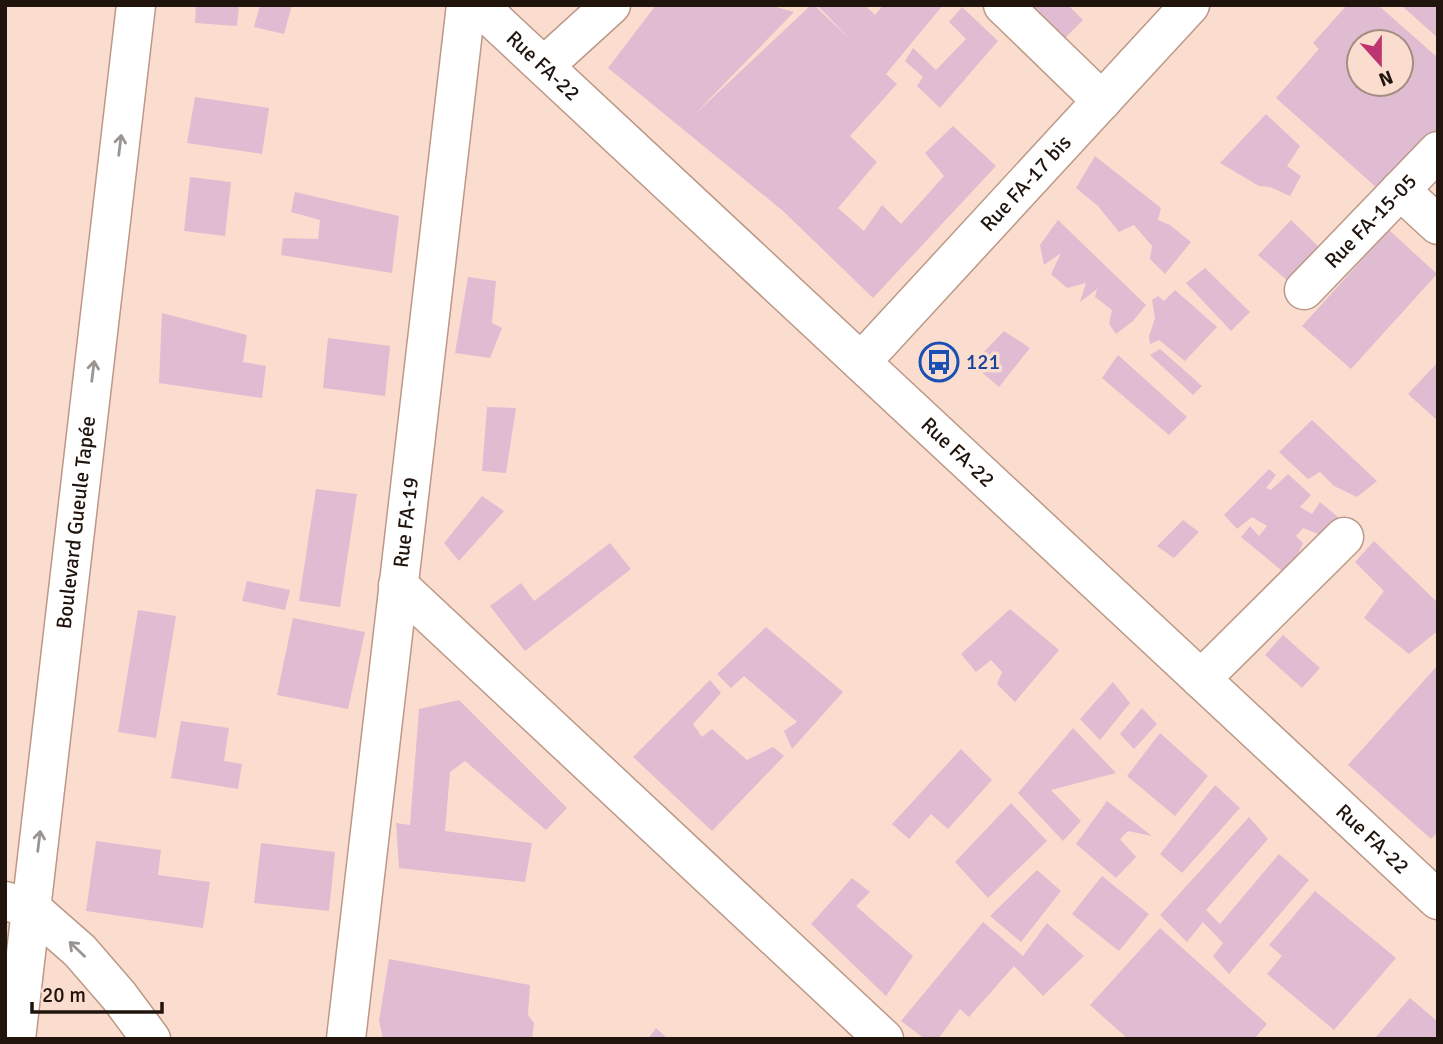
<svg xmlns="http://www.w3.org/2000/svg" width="1443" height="1044" font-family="Signika,sans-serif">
  <rect width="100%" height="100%" fill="#fbddcf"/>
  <g fill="#dfbcd1" fill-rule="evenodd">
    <polygon points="196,5 239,5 237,26 195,23"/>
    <polygon points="260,5 292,5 284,34 254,27"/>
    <polygon points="656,5 769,5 794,12 694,115 811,5 814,5 851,40 817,5 865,5 875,15 883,5 943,5 886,74 897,84 850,136 877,162 838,208 864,231 882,205 901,224 944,176 925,153 953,126 996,166 873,298 783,211 608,68"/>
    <polygon points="1036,5 1068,5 1083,20 1060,43 1028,13"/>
    <path d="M1347 5H1378L1438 58V137L1386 196 1276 98 1319 49 1313 43ZM1359 42H1401V84H1359Z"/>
    <polygon points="1401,5 1438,5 1438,38"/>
    <polygon points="962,7 998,41 940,108 917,86 923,77 905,61 913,48 936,70 966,39 949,22"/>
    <polygon points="195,97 269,108 262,154 187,143"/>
    <polygon points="1266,114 1300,146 1287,166 1301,176 1290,196 1270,187 1259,186 1220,163"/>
    <polygon points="1095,156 1161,208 1158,220 1170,225 1191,242 1165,274 1150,259 1152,246 1134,225 1119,232 1098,206 1076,188"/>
    <polygon points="190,177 231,182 225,236 184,231"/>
    <polygon points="295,192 399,216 392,273 281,255 283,238 318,239 320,220 291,212"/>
    <polygon points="1058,220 1146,305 1133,321 1116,334 1109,324 1112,310 1095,297 1097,289 1080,302 1086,283 1067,288 1051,274 1061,253 1044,265 1040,245"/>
    <polygon points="1291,220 1320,248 1290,283 1258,255"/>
    <polygon points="1389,230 1437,274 1351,369 1302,326"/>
    <polygon points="1205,268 1250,312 1231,331 1186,283"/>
    <polygon points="468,277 496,281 492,323 502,328 490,358 455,353"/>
    <polygon points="1175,290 1217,327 1185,361 1159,340 1150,344 1149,336 1155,318 1152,300 1158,296 1164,301"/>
    <polygon points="162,313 247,335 243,362 266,366 262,398 159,383"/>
    <polygon points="1004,331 1030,348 999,387 972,364"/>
    <polygon points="328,338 390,346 385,396 323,388"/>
    <polygon points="1160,349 1202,386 1193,395 1150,355"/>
    <polygon points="1118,355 1187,417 1169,435 1102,378"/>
    <polygon points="1438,362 1438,421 1408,394"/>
    <polygon points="487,407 516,408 506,473 482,471"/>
    <polygon points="1312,420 1377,481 1357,497 1334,486 1320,472 1308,479 1279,452"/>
    <polygon points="1269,469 1276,475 1266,488 1271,490 1288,474 1311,495 1300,507 1312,514 1320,502 1344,522 1326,537 1303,528 1296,536 1303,543 1299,552 1307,558 1287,575 1241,537 1250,526 1259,536 1267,526 1252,517 1237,529 1224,515"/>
    <polygon points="316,489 357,494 340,607 299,601"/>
    <polygon points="482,496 504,511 459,561 444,543"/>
    <polygon points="1183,520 1199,532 1174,558 1157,546"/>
    <polygon points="1374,541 1438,603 1438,635 1435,633 1409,654 1364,618 1384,591 1355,562"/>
    <polygon points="610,543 631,569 525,651 490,606 521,583 534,601"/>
    <polygon points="247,581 290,590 285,610 242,601"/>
    <polygon points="1010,609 1059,650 1015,702 997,684 1002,672 991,660 976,672 961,654"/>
    <polygon points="138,610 176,616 156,738 118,732"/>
    <polygon points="293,618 365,632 348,709 277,695"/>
    <polygon points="766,627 843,692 792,749 784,731 797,722 744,676 731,688 717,674"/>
    <polygon points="1283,635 1320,668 1302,688 1265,655"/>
    <polygon points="1438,665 1438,832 1431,839 1348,765"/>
    <polygon points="710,680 721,693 693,724 702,737 712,729 747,760 773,747 784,756 712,831 633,757"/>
    <polygon points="1113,682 1130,703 1100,740 1080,719"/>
    <polygon points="459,700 567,808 546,830 465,761 450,772 445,831 532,843 525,882 399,868 396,823 410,825 419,709"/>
    <polygon points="1142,708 1157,724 1134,749 1120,734"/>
    <polygon points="181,721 229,728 224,761 242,764 238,789 171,778"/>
    <polygon points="1073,728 1116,773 1051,790 1081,821 1063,841 1018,793"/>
    <polygon points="1160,733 1208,776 1175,816 1127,776"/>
    <polygon points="961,749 992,780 948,829 931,814 909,839 892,824"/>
    <polygon points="1215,785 1240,808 1182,873 1160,854"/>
    <polygon points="1107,801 1152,836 1128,831 1120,839 1136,857 1116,878 1076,844"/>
    <polygon points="1011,803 1047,841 988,898 955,862"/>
    <polygon points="1249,817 1268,839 1206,910 1220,924 1279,854 1309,880 1229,974 1213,956 1223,943 1203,922 1187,942 1160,915"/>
    <polygon points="96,841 161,850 158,875 210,882 203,928 86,911"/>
    <polygon points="261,843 335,852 329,911 254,903"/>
    <polygon points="1037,870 1061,891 1021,942 990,916"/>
    <polygon points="1102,876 1149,914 1119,951 1072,914"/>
    <polygon points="852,878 870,892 856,906 913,956 886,996 811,924"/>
    <polygon points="1315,891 1396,958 1334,1030 1267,974 1282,956 1269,945"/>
    <polygon points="983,922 1023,956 1047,923 1084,956 1043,996 1014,966 969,1017 960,1009 938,1039 925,1039 901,1021"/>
    <polygon points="1160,928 1267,1024 1254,1039 1128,1039 1090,1005"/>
    <polygon points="389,959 530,985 528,1015 534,1023 532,1039 383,1039 379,1021"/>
    <polygon points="1410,998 1438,1022 1438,1039 1374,1039"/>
    <polygon points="656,1028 668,1039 648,1039"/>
  </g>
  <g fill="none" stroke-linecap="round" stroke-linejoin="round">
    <defs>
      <g id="street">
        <path id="s1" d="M478 5 1438 900"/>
        <polyline points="1003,5 1102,101"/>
        <polyline points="544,66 611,5"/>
        <polyline points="1400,190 1438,225"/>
        <path id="s2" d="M1304 290 1438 151"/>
        <path id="s3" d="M861 362 1190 5"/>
        <polyline points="398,585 884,1039"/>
        <polyline points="1201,679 1344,537"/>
        <polyline points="5,901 31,908 80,951 119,996 151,1039"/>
        <path id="s4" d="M346 1039 466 5"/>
      </g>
      <g id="secondary">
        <path id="s5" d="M16 1039 136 5"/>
      </g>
    </defs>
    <use href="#street" stroke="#bb9887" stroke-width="41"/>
    <use href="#secondary" stroke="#bb9887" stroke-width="41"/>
    <use href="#street" stroke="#fff" stroke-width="38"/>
    <use href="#secondary" stroke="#fff" stroke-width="38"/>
  </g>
  <defs><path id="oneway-shaft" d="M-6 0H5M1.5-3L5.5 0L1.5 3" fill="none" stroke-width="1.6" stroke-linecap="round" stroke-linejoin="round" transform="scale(1.75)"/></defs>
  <g stroke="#9b9592">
    <use href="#oneway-shaft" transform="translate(120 145) rotate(-83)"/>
    <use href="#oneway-shaft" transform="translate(93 371) rotate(-83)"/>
    <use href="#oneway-shaft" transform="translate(39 841) rotate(-83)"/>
    <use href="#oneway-shaft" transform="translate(77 949) rotate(-136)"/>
  </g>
  <defs>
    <symbol id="bus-ring" viewBox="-11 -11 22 22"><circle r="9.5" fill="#fbddcf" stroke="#1a4fb4" stroke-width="1.5"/><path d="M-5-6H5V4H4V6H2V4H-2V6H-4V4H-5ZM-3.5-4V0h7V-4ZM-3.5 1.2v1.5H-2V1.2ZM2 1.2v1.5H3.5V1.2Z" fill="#1a4fb4"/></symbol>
  </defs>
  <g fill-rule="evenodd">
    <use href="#bus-ring" x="917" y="340" width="44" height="44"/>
  </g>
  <g text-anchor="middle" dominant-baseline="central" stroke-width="7" stroke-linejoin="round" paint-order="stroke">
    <g font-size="21" fill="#20140d" stroke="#fbddcf">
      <text stroke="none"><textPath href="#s1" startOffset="89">Rue FA-22</textPath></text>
      <text stroke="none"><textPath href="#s3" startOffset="243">Rue FA-17 bis</textPath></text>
      <text stroke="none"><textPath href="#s2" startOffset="96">Rue FA-15-05</textPath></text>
      <text stroke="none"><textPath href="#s1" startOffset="656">Rue FA-22</textPath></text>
      <text stroke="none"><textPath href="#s5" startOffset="520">Boulevard Gueule Tapée</textPath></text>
      <text stroke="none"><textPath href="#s4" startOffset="520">Rue FA-19</textPath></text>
      <text stroke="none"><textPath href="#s1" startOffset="1223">Rue FA-22</textPath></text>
    </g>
    <g font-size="21" fill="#164399" stroke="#fbddcf" text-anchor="start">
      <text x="966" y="362">121</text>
    </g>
  </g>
  <rect width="1443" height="1044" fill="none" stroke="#20140d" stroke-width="14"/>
  <g transform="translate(1380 63) rotate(159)"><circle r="33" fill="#fbddcf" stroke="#a38d81" stroke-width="2"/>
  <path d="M0-5L12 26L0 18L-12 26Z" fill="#bd3470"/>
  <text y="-10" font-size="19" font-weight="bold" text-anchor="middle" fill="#20140d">N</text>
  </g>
  <path d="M32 1002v10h130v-10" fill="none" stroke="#20140d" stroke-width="3.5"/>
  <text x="42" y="1002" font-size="21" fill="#20140d" stroke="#fbddcf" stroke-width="5" paint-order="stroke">20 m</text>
</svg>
